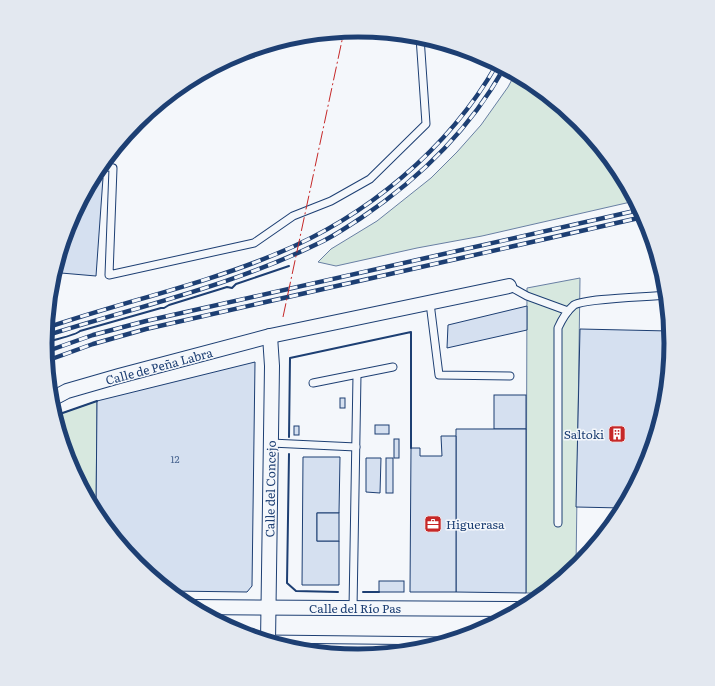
<svg xmlns="http://www.w3.org/2000/svg" width="715" height="686" font-family="Literata,serif">
  <rect width="100%" height="100%" fill="#f4f7fb"/>
  <g fill="#d7e8df" stroke="#687fa3">
    <polygon points="515,74 532,83 579,122 618,169 635,201 482,236 417,248 336,266 318,262 331,249 377,221 431,178 457,152 481,125 508,87"/>
    <polygon points="580,278 576,567 544,593 526,593 527,288"/>
    <polygon points="97,401 96,515 68,463 54,416"/>
  </g>
  <g fill="#d5e0f0" stroke="#1d3f73">
    <polygon points="93,177 103,178 96,276 61,273 63,239 68,223"/>
    <polygon points="527,306 527,330 447,348 448,325"/>
    <polygon points="580,329 669,331 670,343 664,404 647,463 622,508 576,507"/>
    <polygon points="255,362 252,586 247,592 169,591 136,564 96,515 97,401"/>
    <rect x="494" y="395" width="32" height="34"/>
    <rect x="340" y="398" width="5" height="10"/>
    <rect x="375" y="425" width="14" height="9"/>
    <rect x="294" y="426" width="5" height="9"/>
    <polygon points="456,429 526,429 526,593 456,592"/>
    <polygon points="441,436 456,436 456,592 410,592 411,448 420,448 420,456 442,456"/>
    <rect x="394" y="439" width="5" height="19"/>
    <polygon points="303,457 340,457 339,513 317,513 317,541 339,541 339,585 302,585"/>
    <polygon points="366,458 381,458 380,493 366,492"/>
    <rect x="386" y="458" width="7" height="35"/>
    <rect x="317" y="513" width="22" height="28"/>
    <rect x="379" y="581" width="25" height="11"/>
    <polygon points="226,626 245,626 252,633 252,637 238,632"/>
    <polygon points="306,651 401,652 357,656"/>
  </g>
  <g fill="none" stroke-linecap="round" stroke-linejoin="round">
    <defs>
      <g id="service">
        <polyline points="100,165 113,168 109,275 254,243 293,216 331,201 370,179 426,124 420,37"/>
        <polyline points="509,286 527,296 568,311"/>
        <polyline points="430,303 439,375 510,376"/>
        <polyline points="313,383 393,367"/>
        <polyline points="271,443 356,447"/>
        <path d="M558 523V328C562 319 567 311 574 305 586 298 649 297 666 295"/>
        <polyline points="353,608 357,375"/>
        <polyline points="268,639 448,641"/>
      </g>
      <g id="minor">
        <polyline points="50,400 67,391 119,376 270,336 509,286"/>
        <polyline points="191,607 520,609"/>
        <polyline points="268,641 272,366 270,336"/>
      </g>
    </defs>
    <use href="#service" stroke="#1d3f73" stroke-width="9"/>
    <use href="#minor" stroke="#1d3f73" stroke-width="16"/>
    <use href="#service" stroke="#f4f7fb" stroke-width="7"/>
    <use href="#minor" stroke="#f4f7fb" stroke-width="14"/>
    <defs>
      <g id="rail">
        <path d="M46 328C122 302 202 285 276 254 366 217 448 150 497 64"/>
        <path d="M45 336C136 307 231 286 317 244 333 237 347 227 361 218 419 179 470 129 504 68"/>
        <polyline points="45,352 93,335 146,321 639,210"/>
        <polyline points="46,361 93,344 146,329 643,217"/>
      </g>
    </defs>
    <use href="#rail" stroke="#1d3f73" stroke-width="4.5"/>
    <use href="#rail" stroke="#f4f7fb" stroke-width="3" stroke-dasharray="9" stroke-linecap="butt"/>
    <g stroke="#1d3f73" stroke-width="2">
      <path d="M45 343C52 340 77 335 80 331L161 308H164L169 305 227 287 232 288 236 284 289 266"/>
      <polyline points="54,416 97,401"/>
      <polyline points="289,437 290,358 411,332 411,448"/>
      <polyline points="289,454 287,583 296,591 338,592"/>
      <polyline points="363,592 379,592"/>
    </g>
    <polyline stroke="#c62828" stroke-width="1" stroke-dasharray="14 3 2 3" stroke-linecap="butt" points="283,317 344,31"/>
  </g>
  <defs>
    <symbol id="building-square" viewBox="-11 -11 22 22"><rect x="-9" y="-9" width="18" height="18" rx="4" fill="#c62828" stroke="#f4f7fb"/><path d="M-4-6H4V6H1V3H-1V6H-4ZM-2.5-4.3h1.7v1.8h-1.7ZM.8-4.3h1.7v1.8H.8ZM-2.5-1h1.7V.8h-1.7ZM.8-1h1.7V.8H.8Z" fill="#fff"/></symbol>
    <symbol id="office-square" viewBox="-11 -11 22 22"><rect x="-9" y="-9" width="18" height="18" rx="4" fill="#c62828" stroke="#f4f7fb"/><path d="M-6-3h4V-5.5h4V-3h4V5H-6ZM-1-4.5V-3h2v-1.5ZM-6 0V1H6V0Z" fill="#fff"/></symbol>
  </defs>
  <g fill-rule="evenodd">
    <use href="#building-square" x="607" y="424" width="20" height="20"/>
    <use href="#office-square" x="423" y="514" width="20" height="20"/>
  </g>
  <g text-anchor="middle" dominant-baseline="central" stroke-width="3" stroke-linejoin="round" paint-order="stroke">
    <g font-size="10" fill="#4b6792">
      <text x="175" y="458">12</text>
    </g>
    <g font-size="12" fill="#1d3f73" stroke="#f4f7fb">
      <text transform="translate(159 366) rotate(-15)">Calle de Peña Labra</text>
      <text transform="translate(270 489) rotate(-89)">Calle del Concejo</text>
      <text x="355" y="608">Calle del Río Pas</text>
    </g>
    <g font-size="12" fill="#1d3f73" stroke="#f4f7fb" text-anchor="end">
      <text x="604" y="434">Saltoki</text>
      <text x="446" y="524" text-anchor="start">Higuerasa</text>
    </g>
  </g>
  <path d="M0 0H715V686H0ZM52 343a306 306 0 1 1 612 0a306 306 0 1 1-612 0Z" fill="#e3e8f0" fill-rule="evenodd"/>
  <path fill="none" stroke="#1d3f73" stroke-width="5" d="M52 343a306 306 0 1 1 612 0a306 306 0 1 1-612 0Z"/>
</svg>
